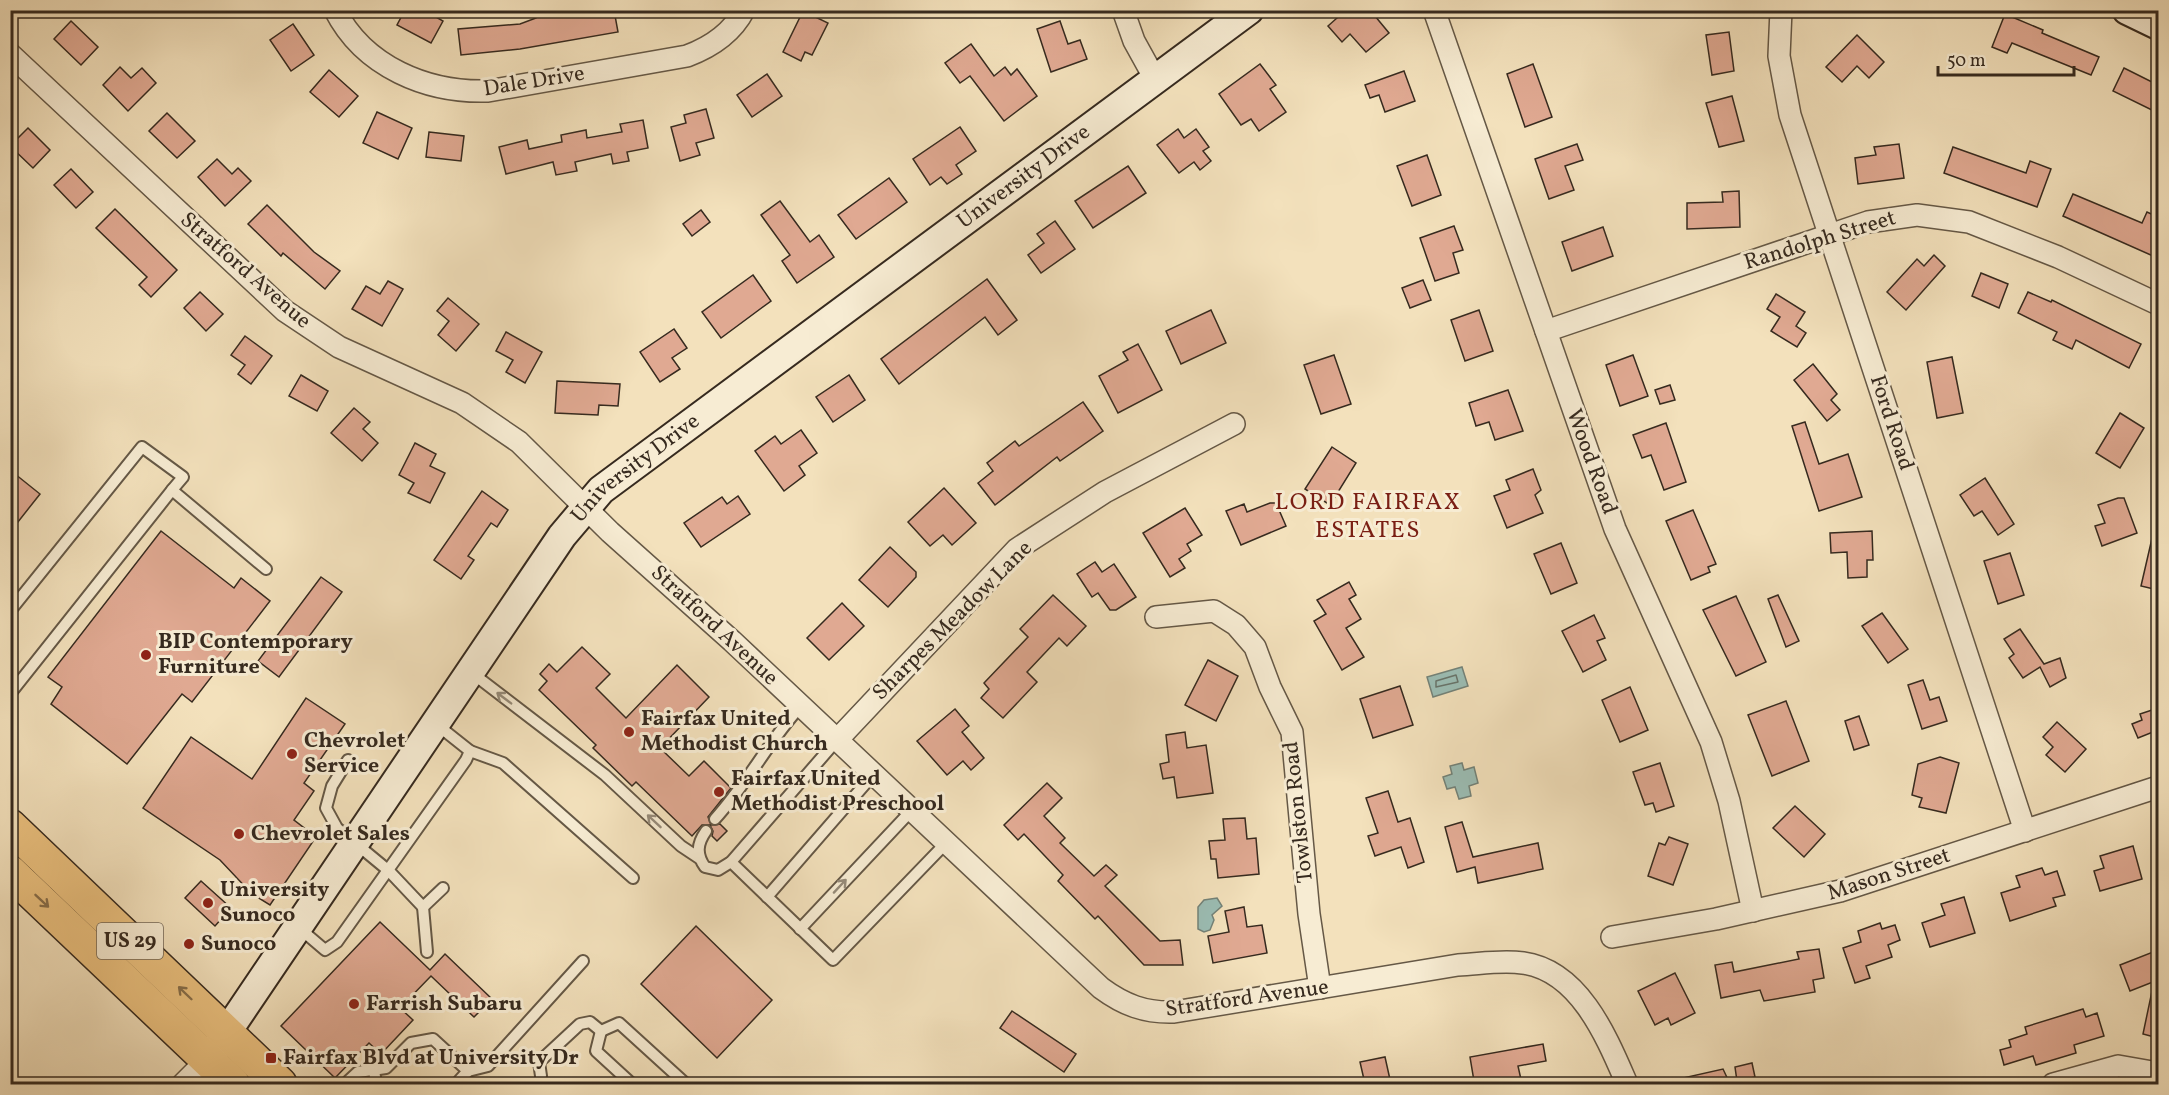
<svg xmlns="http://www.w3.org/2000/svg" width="2169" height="1095" font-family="Vollkorn,serif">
  <rect width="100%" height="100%" fill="#f3e1bc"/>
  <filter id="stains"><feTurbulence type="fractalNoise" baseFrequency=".00333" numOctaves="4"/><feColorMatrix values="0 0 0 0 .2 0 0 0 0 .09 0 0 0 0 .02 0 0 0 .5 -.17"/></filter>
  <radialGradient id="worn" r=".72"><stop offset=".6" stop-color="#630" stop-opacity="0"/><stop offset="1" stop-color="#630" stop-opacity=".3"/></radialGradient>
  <g fill="#9bbdb4" stroke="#738278" stroke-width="1.5">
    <polygon points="1462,667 1468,686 1433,697 1427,677"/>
    <polygon points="1462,763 1464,770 1474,767 1478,783 1469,786 1471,796 1459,799 1455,787 1447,789 1443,777 1452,774 1450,766"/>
    <polygon points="1217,898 1222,906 1212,915 1214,920 1210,930 1204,932 1198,929 1198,907 1204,900"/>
  </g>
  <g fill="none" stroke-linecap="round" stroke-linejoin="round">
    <polygon stroke="#68746a" stroke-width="1.5" points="1456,675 1458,682 1436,687 1436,681"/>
  </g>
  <g fill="#e0a992" stroke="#362a1f" stroke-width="1.5">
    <polygon points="405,10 424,10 443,21 431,43 397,25"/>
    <polygon points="535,10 614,10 618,32 520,49 461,55 458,29 520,24 536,18"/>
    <polygon points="1346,10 1370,10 1389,33 1366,52 1350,34 1342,42 1328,26"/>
    <polygon points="803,11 828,23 812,55 805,52 801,61 783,52"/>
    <polygon points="2005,14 2043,30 2042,33 2099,57 2091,75 2012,43 2007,53 1992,47"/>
    <polygon points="71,21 98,47 81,65 54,39"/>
    <polygon points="1060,21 1068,44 1080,40 1087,59 1051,72 1037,29"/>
    <polygon points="293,24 314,55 291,71 270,40"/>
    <polygon points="1729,32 1734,71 1712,75 1706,35"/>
    <polygon points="1857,35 1884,62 1869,78 1857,66 1842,82 1826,67"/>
    <polygon points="971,44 994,76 1005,67 1011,75 1017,69 1037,96 1004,121 970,76 960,83 945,63"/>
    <polygon points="1260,64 1276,85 1270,89 1286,112 1259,131 1251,119 1241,125 1219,94"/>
    <polygon points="1533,64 1552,117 1525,127 1507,74"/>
    <polygon points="120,67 131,78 142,68 156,83 128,111 103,85"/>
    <polygon points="2124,68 2158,85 2158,113 2113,91"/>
    <polygon points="329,70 358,96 339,117 310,92"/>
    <polygon points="1404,71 1415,101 1385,112 1379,95 1370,98 1365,85"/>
    <polygon points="767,74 782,96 752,117 737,95"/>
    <polygon points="1732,96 1744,141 1719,147 1706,103"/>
    <polygon points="706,109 714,138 696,143 700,155 680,161 671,127 686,123 684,115"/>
    <polygon points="377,112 412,128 398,159 363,143"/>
    <polygon points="167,113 195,141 177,158 149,131"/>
    <polygon points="643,120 648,148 627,152 629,161 613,164 611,154 575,162 577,171 556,175 553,162 506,174 499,147 527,140 529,149 562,142 561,135 586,130 587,138 622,132 620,124"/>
    <polygon points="960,127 976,151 956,165 962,174 947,184 941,177 930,185 913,159"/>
    <polygon points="28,128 50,150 33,168 10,146"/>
    <polygon points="1178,129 1184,138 1196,129 1209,147 1203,151 1211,161 1200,170 1194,162 1179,173 1157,145"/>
    <polygon points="429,132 464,136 461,161 426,157"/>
    <polygon points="1577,144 1583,160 1565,166 1574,190 1549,199 1535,159"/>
    <polygon points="1899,144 1904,178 1858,184 1855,158 1876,155 1874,147"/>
    <polygon points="1953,147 2026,173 2030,161 2051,169 2037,207 1944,173"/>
    <polygon points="1427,155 1441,195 1412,206 1397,166"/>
    <polygon points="217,159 232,174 238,168 251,181 225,206 198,177"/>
    <polygon points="1128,166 1146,193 1093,228 1075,201"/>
    <polygon points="71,169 93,192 76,208 54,185"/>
    <polygon points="889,178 907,202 856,239 838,215"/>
    <polygon points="1739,191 1740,227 1687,229 1687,203 1723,202 1722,192"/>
    <polygon points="2073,194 2142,223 2147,212 2158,217 2158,244 2153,256 2063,216"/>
    <polygon points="780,201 810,242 819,235 834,257 797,283 782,261 790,255 761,215"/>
    <polygon points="267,205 314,252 340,271 325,289 283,253 281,256 248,224"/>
    <polygon points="115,209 177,270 151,297 139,285 147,277 96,228"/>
    <polygon points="701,210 710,222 692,236 683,224"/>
    <polygon points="1055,221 1075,249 1041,273 1028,255 1044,243 1037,234"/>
    <polygon points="1454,226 1463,250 1453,253 1459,273 1435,281 1420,238"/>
    <polygon points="1603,227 1613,256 1572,271 1562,242"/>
    <polygon points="1934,255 1945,266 1906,310 1887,292 1917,259 1924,266"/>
    <polygon points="1981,273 2008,284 1999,308 1972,296"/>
    <polygon points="753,275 771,301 721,338 702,312"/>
    <polygon points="987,279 1017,320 998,335 985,317 899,384 881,359"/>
    <polygon points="1423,280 1431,300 1410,308 1402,288"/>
    <polygon points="388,281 403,289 382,326 352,309 366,286 380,294"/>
    <polygon points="200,292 223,314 206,331 184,308"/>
    <polygon points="2028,292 2051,302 2052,300 2141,344 2129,368 2076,340 2072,349 2053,340 2057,332 2018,313"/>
    <polygon points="1776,294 1805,312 1796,326 1806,333 1797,347 1771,331 1780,317 1767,309"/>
    <polygon points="448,298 479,324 456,351 438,335 449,321 437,311"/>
    <polygon points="1211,310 1226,343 1181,364 1166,331"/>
    <polygon points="1479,310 1493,351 1465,361 1451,320"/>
    <polygon points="674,329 687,348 672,358 680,369 660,382 640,352"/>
    <polygon points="506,332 542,352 525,383 506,372 513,360 496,351"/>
    <polygon points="245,336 272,356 251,384 238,374 245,365 231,355"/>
    <polygon points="1138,344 1162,390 1118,413 1099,376 1128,360 1123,352"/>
    <polygon points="1334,355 1351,404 1321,414 1304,365"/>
    <polygon points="1633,355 1648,396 1620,406 1606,365"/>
    <polygon points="1952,357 1963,413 1937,418 1927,362"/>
    <polygon points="1813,364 1837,394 1831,400 1840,410 1827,421 1794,380"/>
    <polygon points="301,375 328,391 317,411 289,396"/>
    <polygon points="849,375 865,400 833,422 816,397"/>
    <polygon points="557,381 620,384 618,406 599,405 598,415 555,413"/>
    <polygon points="1670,385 1675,400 1660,404 1655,390"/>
    <polygon points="1508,390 1523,431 1495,440 1489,422 1476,426 1469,403"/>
    <polygon points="1083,402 1103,431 1060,461 1057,457 995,505 978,483 993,471 987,463 1015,441 1019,446"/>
    <polygon points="354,408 370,422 363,429 378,443 362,461 331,433"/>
    <polygon points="2120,413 2144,428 2120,468 2096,453"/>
    <polygon points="1805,422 1819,464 1848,454 1862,497 1819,511 1792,426"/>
    <polygon points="1666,423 1686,482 1664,490 1651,455 1642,458 1633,435"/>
    <polygon points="801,430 817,453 799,466 805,475 784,491 755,451 775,436 781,444"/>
    <polygon points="415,443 436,454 430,466 445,473 430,503 408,493 414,483 399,475"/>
    <polygon points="1332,447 1356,463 1330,505 1305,489"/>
    <polygon points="1533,469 1541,490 1535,495 1543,513 1507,528 1494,496 1510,490 1506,480"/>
    <polygon points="10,470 40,494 10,532"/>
    <polygon points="1985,478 2014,524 1998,535 1982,511 1974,516 1960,495"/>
    <polygon points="944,488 976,523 952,545 943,535 930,546 908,522"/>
    <polygon points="482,491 508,510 497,527 491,523 468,556 474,560 461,579 434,560"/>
    <polygon points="738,496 750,514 701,547 684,523 722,497 727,504"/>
    <polygon points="2118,498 2124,498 2137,533 2102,546 2095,526 2105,523 2098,505"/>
    <polygon points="1270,503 1276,503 1286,526 1241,545 1226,511 1244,504 1247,512"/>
    <polygon points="1185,508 1202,535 1187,544 1191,551 1179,559 1185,568 1170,577 1143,533"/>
    <polygon points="1693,510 1716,564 1708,567 1710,572 1691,580 1666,521"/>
    <polygon points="161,531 234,588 241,578 270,601 192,702 182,694 127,764 51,704 62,687 48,677"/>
    <polygon points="1872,531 1873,560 1867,560 1867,577 1848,578 1847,552 1831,553 1830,533"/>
    <polygon points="2153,534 2158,535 2158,590 2141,586"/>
    <polygon points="1561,543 1577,583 1551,594 1534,554"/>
    <polygon points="890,547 916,572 916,577 888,607 859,580"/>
    <polygon points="2010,553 2024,595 1998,604 1984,561"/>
    <polygon points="1095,562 1102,572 1114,564 1136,597 1116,610 1110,610 1098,593 1092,597 1077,574"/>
    <polygon points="321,577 342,592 279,677 258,661"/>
    <polygon points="1349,582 1356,595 1349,599 1361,619 1346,628 1364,657 1342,670 1314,621 1326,614 1317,600"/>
    <polygon points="1053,595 1086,626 1067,646 1059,638 1027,672 1037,682 1003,718 981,698 989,689 984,683 1028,637 1020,629"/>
    <polygon points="1778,595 1799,641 1786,647 1768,599"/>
    <polygon points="1736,596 1766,662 1736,676 1703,610"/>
    <polygon points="842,603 864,626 829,660 807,638"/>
    <polygon points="1882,613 1908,649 1888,663 1862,626"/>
    <polygon points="1594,615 1605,638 1597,641 1606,660 1583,672 1562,631"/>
    <polygon points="2020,629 2044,664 2060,658 2066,678 2050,687 2040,667 2023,678 2009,658 2014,654 2004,639"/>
    <polygon points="582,647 610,674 596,688 626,718 677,665 709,697 660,748 689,776 704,761 731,788 708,817 711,825 720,824 727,831 717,841 712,836 713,831 710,825 702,825 692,836 636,782 632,786 593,748 596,745 539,690 547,681 540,674 549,664 557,672"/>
    <polygon points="1208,660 1238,676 1216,721 1185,705"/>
    <polygon points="1923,680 1930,700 1939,697 1947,721 1922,729 1908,685"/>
    <polygon points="1400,686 1413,725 1373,738 1360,699"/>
    <polygon points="1630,687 1648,730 1620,742 1602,700"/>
    <polygon points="306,698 345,724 304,783 314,791 294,820 316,837 270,905 252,894 220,860 143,808 191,737 252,779"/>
    <polygon points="1786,701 1809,761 1772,776 1748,715"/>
    <polygon points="2158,708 2158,730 2138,738 2132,724 2142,720 2140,714"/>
    <polygon points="955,709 969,726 962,732 984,758 971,770 963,761 947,775 917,741"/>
    <polygon points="1859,716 1869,745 1854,750 1845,721"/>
    <polygon points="2057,722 2086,749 2065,772 2046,755 2053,747 2043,737"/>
    <polygon points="1185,732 1187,748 1206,745 1213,793 1177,798 1174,777 1163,779 1160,764 1169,762 1166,735"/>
    <polygon points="1940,757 1959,763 1946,813 1919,807 1922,798 1912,795 1918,764"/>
    <polygon points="1660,763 1674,806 1656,812 1653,803 1645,805 1633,772"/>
    <polygon points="1047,783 1062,798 1044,816 1065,838 1060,843 1094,876 1106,865 1117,875 1105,886 1160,941 1180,940 1183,965 1144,965 1098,916 1095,919 1058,881 1063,875 1024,834 1018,840 1004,825"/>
    <polygon points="1388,791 1398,822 1410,818 1424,862 1408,868 1401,847 1375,856 1368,836 1378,833 1366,798"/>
    <polygon points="1795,806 1825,834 1804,857 1773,828"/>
    <polygon points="1245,818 1247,839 1256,838 1259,874 1218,878 1216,859 1211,859 1209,841 1225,840 1223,819"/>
    <polygon points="1462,822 1473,857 1538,843 1543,869 1478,883 1475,867 1457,872 1445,827"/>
    <polygon points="1669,837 1688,844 1673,885 1648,876 1659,843 1665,845"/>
    <polygon points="2133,846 2142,879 2100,891 2094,871 2104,868 2100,856"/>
    <polygon points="2042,868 2045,875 2057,871 2065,895 2053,898 2056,906 2010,921 2001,893 2020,887 2016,876"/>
    <polygon points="201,881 231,908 215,926 185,898"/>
    <polygon points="1964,897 1975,933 1930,947 1922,923 1945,915 1941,904"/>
    <polygon points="1244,907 1247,927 1262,925 1267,953 1213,963 1208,936 1229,932 1225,911"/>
    <polygon points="380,922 430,970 445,954 492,999 474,1017 431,976 400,1008 413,1020 381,1054 369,1043 335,1078 281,1026"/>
    <polygon points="1880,923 1882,929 1895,925 1900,940 1888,945 1892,957 1866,966 1870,978 1855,983 1843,948 1861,942 1858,931"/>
    <polygon points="696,926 772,1000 717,1058 641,984"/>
    <polygon points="1819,949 1824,978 1813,980 1815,992 1764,1001 1760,990 1721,998 1715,965 1732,962 1734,972 1799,959 1797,952"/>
    <polygon points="2158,950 2158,980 2130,991 2120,965"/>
    <polygon points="1675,973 1695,1013 1671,1025 1668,1018 1655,1025 1638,991"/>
    <polygon points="2152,991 2158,992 2158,1038 2143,1034"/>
    <polygon points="2083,1009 2086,1017 2097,1013 2104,1036 2074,1045 2076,1053 2036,1065 2033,1056 2004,1065 2000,1050 2011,1047 2009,1040 2027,1034 2025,1027"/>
    <polygon points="1012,1011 1076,1054 1064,1072 1000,1028"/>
    <polygon points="1543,1044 1546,1061 1518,1066 1522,1084 1490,1084 1489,1078 1474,1081 1470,1057"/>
    <polygon points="1385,1057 1391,1084 1365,1084 1360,1062"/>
    <polygon points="1752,1063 1755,1077 1737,1081 1735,1067"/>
    <polygon points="1723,1069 1730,1084 1684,1084 1683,1078"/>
  </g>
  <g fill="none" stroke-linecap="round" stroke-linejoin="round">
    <defs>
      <g id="lane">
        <polyline points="10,611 142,447 183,477 172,490"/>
        <polyline points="472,673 605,775 681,846 699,858"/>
        <polyline points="10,694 172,490 266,569"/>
        <polyline points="470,751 503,763 633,878"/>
        <polyline points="348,760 332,786 326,808 337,828 389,871 423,907 443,888"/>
        <path d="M715 819C747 784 768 742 800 707"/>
        <path d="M706 831C697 844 696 854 705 867L718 870 731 862 837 740"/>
        <polyline points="731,862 833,960 946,843"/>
        <polyline points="767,897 873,775"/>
        <polyline points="423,907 427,952"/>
        <polyline points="298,927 325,950 337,942 466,760 470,751 436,724"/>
        <polyline points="800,929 911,811"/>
        <polyline points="601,1031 619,1023 686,1084"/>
        <polyline points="601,1031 596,1051 632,1084"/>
        <polyline points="374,1070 376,1084"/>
        <polyline points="541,1076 539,1062 580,1024 590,1022 601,1031"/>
        <polyline points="345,1084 358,1072 386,1068 411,1043 433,1039 468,1071 488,1066 583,961"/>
        <polyline points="456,1084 468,1071"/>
      </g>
      <g id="street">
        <path d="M335 10C364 67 427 93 488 91L687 56C711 47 732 33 744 10"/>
        <polyline points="1123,10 1134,41 1155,79"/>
        <polyline points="1434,10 1615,529 1711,742 1729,801 1753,911"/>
        <polyline points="1781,10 1779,56 1790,115 2025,831"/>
        <path d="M10 54 285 311 339 347 462 403 519 442 610 532 732 641 1101 988C1124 1005 1145 1013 1174 1012L1458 965C1480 964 1501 960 1523 963 1580 971 1607 1038 1627 1084"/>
        <polyline points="1546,331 1868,222 1917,215 1969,222 2058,257 2158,304"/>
        <polyline points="1156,617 1214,611 1236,625 1255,647 1270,687 1292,732 1309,914 1320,988"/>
        <polyline points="837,740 1017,549 1105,492 1234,424"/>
        <polyline points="1612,937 1716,919 1840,891 2158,787"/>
        <polyline points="183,1084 207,1060"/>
        <polyline points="2053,1084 2118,1066 2158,1073"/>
      </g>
      <g id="secondary">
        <polyline points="2127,10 2158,25"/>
        <path id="s1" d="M214 1051 562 536 601 490 1249 10"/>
      </g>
      <g id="primary">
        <polyline points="10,826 280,1084"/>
        <polyline points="10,872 233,1084"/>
      </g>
    </defs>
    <use href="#lane" stroke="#655846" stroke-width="14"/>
    <use href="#street" stroke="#655846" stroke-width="24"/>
    <use href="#secondary" stroke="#362a1f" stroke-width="32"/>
    <use href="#primary" stroke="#362a1f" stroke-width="36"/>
    <use href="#lane" stroke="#f7ecd3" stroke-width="10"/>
    <use href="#street" stroke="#f7ecd3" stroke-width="21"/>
    <use href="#secondary" stroke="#f7ecd3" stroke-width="28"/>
    <use href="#primary" stroke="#eac07e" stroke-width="33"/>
  </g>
  <defs><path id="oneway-shaft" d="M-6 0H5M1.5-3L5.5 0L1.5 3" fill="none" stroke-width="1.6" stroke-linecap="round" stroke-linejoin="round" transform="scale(1.5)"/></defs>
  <g stroke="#968b79">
    <use href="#oneway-shaft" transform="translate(504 698) rotate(-143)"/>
    <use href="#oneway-shaft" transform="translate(654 821) rotate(-137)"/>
    <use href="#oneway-shaft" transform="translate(840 886) rotate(-47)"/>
  </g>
  <g stroke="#876e4a">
    <use href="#oneway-shaft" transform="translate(42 901) rotate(43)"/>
    <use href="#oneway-shaft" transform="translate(185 993) rotate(-136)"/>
  </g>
  <g fill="#8f2418" stroke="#f7ecd3" stroke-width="2">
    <circle cx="146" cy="655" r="6"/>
    <circle cx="629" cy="732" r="6"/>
    <circle cx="292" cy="754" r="6"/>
    <circle cx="719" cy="792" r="6"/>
    <circle cx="239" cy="834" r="6"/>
    <circle cx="208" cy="903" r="6"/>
    <circle cx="189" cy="944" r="6"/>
    <circle cx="354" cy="1004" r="6"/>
    <rect x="265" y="1052" width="12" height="12" rx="3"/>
  </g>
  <g text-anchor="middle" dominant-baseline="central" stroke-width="6" stroke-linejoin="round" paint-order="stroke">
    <rect fill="#f7ecd3" stroke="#706455" stroke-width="1.5" x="97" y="923" width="66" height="36" rx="4.5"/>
    <g font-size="21" font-weight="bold" fill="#362a1f">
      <text x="130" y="941">US 29</text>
    </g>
    <g font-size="22" fill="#362a1f" stroke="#f7ecd3">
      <text transform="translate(534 82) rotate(-9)">Dale Drive</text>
      <text stroke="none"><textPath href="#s1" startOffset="1208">University Drive</textPath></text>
      <text transform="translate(1820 241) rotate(-17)">Randolph Street</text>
      <text transform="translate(245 271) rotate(41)">Stratford Avenue</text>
      <text transform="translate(1891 423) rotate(72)">Ford Road</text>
      <text transform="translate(1591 462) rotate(70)">Wood Road</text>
      <text stroke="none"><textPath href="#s1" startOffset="722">University Drive</textPath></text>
      <text transform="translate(953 621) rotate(-45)">Sharpes Meadow Lane</text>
      <text transform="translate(714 626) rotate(43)">Stratford Avenue</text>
      <text transform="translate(1299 812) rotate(-96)">Towlston Road</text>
      <text transform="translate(1889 875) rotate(-18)">Mason Street</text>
      <text transform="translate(1247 999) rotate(-8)">Stratford Avenue</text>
    </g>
    <g font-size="22" font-weight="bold" fill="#362a1f" stroke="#f7ecd3" text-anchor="start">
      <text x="158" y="642">BIP Contemporary<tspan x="158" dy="25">Furniture</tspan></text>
      <text x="641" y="719">Fairfax United<tspan x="641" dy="25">Methodist Church</tspan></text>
      <text x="304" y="741">Chevrolet<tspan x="304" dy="25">Service</tspan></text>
      <text x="731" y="779">Fairfax United<tspan x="731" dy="25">Methodist Preschool</tspan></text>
      <text x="251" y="834">Chevrolet Sales</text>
      <text x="220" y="890">University<tspan x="220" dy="25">Sunoco</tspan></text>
      <text x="201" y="944">Sunoco</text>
      <text x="366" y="1004">Farrish Subaru</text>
      <text x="283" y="1058">Fairfax Blvd at University Dr</text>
    </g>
    <g font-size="24" letter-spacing="1.5" fill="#7a1f14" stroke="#f7ecd3">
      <text x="1368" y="503">LORD FAIRFAX<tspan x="1368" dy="28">ESTATES</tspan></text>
    </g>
  </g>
  <rect width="2169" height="1095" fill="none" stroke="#f3e1bc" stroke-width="36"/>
  <rect x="12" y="12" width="2145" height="1071" fill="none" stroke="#362a1f" stroke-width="3"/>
  <rect x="18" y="18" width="2133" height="1059" fill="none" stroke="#362a1f" stroke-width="1.5"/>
  <path d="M1938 66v9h136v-9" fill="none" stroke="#362a1f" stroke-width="3"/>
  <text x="1947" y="66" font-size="18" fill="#362a1f" stroke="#f7ecd3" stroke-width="4.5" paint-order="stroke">50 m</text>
  <rect width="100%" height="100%" filter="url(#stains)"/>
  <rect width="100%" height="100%" fill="url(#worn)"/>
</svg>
